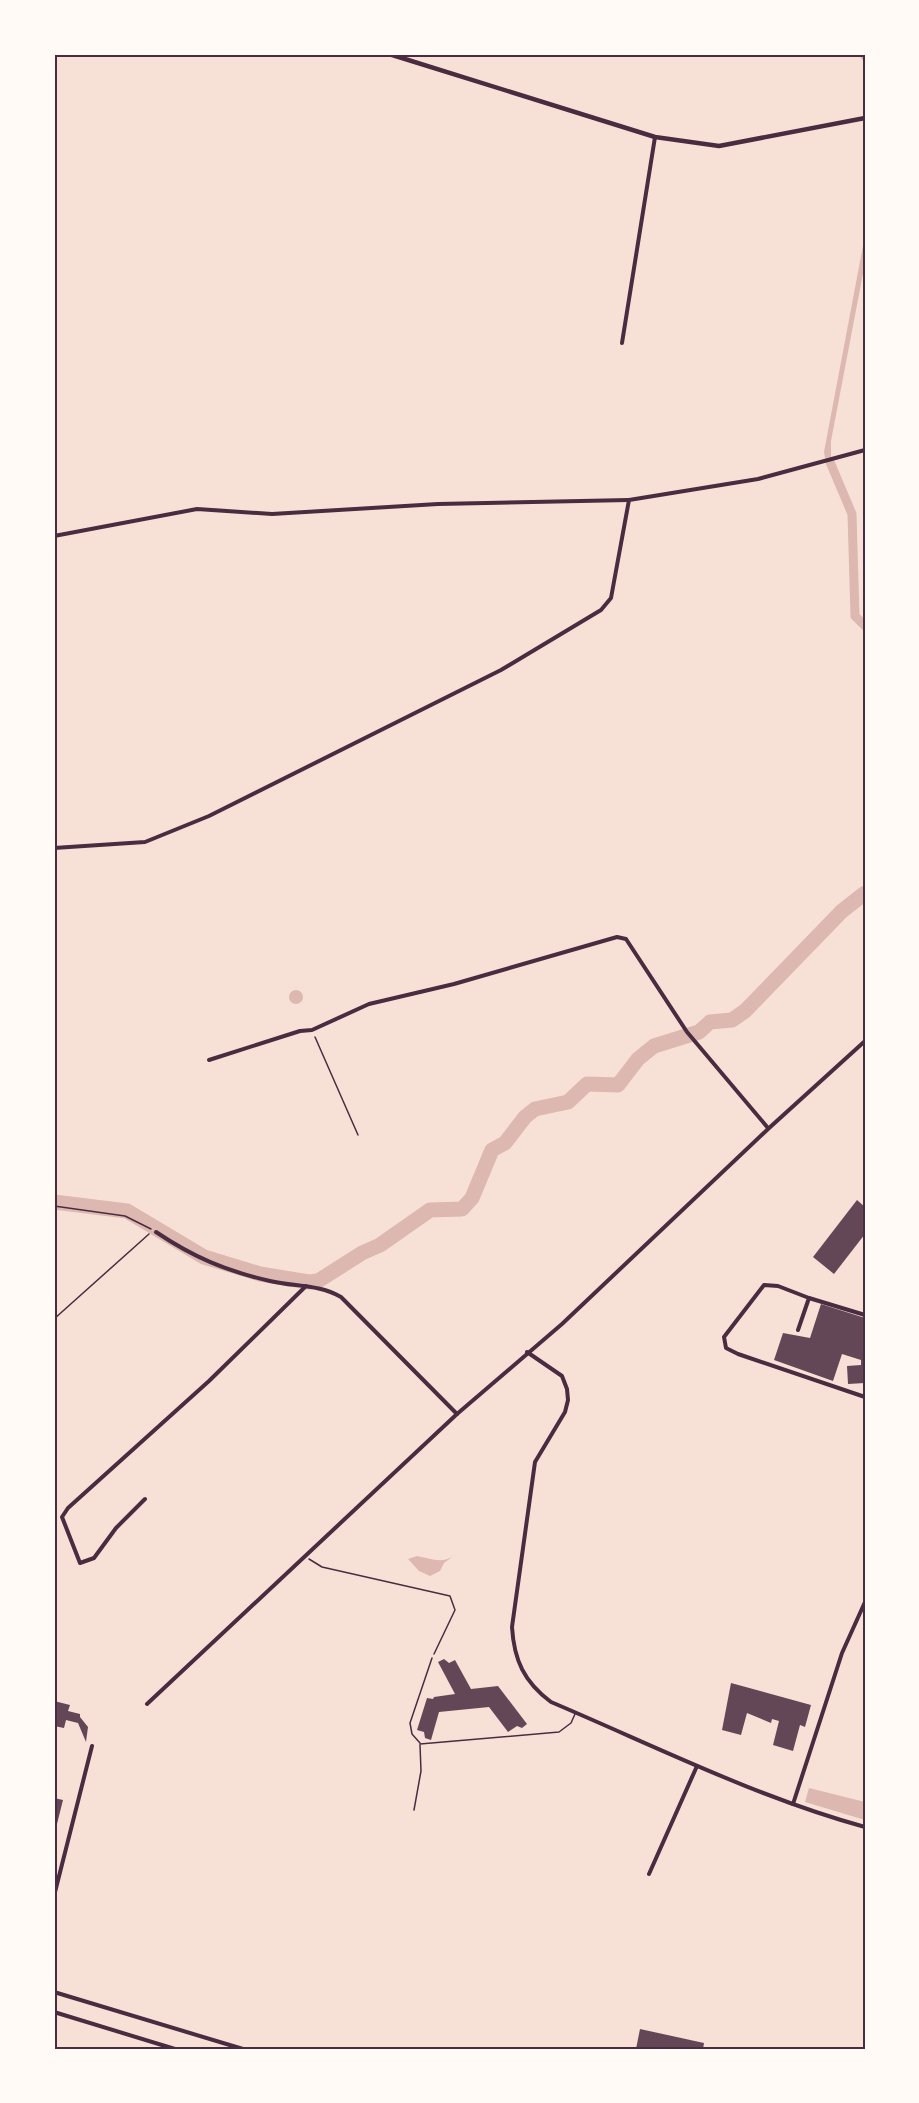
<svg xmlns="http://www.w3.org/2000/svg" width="919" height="2103" font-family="'IBM Plex Sans',sans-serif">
  <rect width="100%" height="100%" fill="#f7e1d7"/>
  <g fill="#dcb8b0">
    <polygon points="865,235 865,263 831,441 831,457 825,458 824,452"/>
    <circle cx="296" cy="997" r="7"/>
    <path d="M455 1555 444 1563 440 1571 430 1576 419 1571 408 1559 417 1556C430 1558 442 1565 455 1555Z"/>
    <polygon points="809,1788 865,1802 865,1820 805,1802"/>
  </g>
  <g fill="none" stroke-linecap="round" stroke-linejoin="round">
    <g stroke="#dcb8b0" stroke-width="9">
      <polyline points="864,54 865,56"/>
      <polyline points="830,462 852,514 855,616 865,626"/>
    </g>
    <polyline stroke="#dcb8b0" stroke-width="15" points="54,1202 127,1211 204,1257 260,1274 309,1282 318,1281 362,1253 380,1245 430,1210 462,1209 472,1198 492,1150 505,1143 525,1117 535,1109 568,1102 587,1084 618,1085 638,1059 654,1046 699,1032 710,1022 732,1020 745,1011 842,911 865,893"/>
  </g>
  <g fill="#644757">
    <polygon points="857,1200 865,1207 865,1234 834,1274 813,1257"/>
    <polygon points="821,1304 865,1318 865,1383 848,1384 847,1366 861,1365 861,1360 842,1354 833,1381 774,1360 783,1333 810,1338"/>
    <polygon points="444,1659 449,1663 455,1660 471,1689 498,1686 527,1724 522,1728 517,1726 508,1732 489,1707 439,1712 431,1740 425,1738 424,1732 417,1730 427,1698 433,1699 434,1697 455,1694 438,1662"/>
    <polygon points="731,1683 811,1705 805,1727 800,1725 793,1751 773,1745 779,1721 772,1719 771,1723 747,1713 741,1735 722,1730"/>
    <polygon points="54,1701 70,1705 68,1711 80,1714 80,1717 88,1727 86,1742 78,1723 66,1720 64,1728 54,1726"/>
    <polygon points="54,1798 63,1800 57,1824 54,1823"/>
    <polygon points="640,2029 704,2043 703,2049 636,2049"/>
  </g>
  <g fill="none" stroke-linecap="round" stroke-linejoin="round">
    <g stroke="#4a2c40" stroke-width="1.5">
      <polyline points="315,1037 358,1135"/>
      <polyline points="54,1206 125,1216 151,1229"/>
      <polyline points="54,1319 149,1234"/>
      <polyline points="309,1559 322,1567 450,1596 455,1610 434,1654"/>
    </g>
    <g stroke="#4a2c40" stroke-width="1.5">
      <polyline points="420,1743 412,1734 410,1723 432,1658"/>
      <polyline points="420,1744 559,1732 571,1723 575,1714"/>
      <polyline points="414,1810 421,1771 420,1745"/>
    </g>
    <g stroke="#4a2c40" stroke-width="4">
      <polyline points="622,343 655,137"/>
      <polyline points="54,536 197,509 272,514 438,504 629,500"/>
      <polyline points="54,848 145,842 209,816 501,670 601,610 611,598 629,500 758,479 865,450"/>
      <polyline points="209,1060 300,1031 312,1030 369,1004 454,984 617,937 626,939 687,1032 768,1128"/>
      <path d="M156 1232C193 1257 226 1271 270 1281 295 1287 318 1284 341 1297L457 1414"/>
      <polyline points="809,1298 865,1315"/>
      <polyline points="798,1330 809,1298 778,1286 764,1285 724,1337 726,1348 738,1354 865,1397"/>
      <path d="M527 1352 562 1376 567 1389 568 1400 565 1412 535 1462 512 1627C514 1660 524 1682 551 1702 655 1746 756 1797 865 1827"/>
      <polyline points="145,1499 116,1528 94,1558 80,1563 62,1517 68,1508 209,1381 306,1286"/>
      <polyline points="147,1704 457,1414 562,1324 768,1129 865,1041"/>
      <polyline points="793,1804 842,1653 865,1602"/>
      <polyline points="649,1874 697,1766"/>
      <polyline points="54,1896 92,1746"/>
      <polyline points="54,1992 243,2049"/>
      <polyline points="54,2012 175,2049"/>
    </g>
    <polyline stroke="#4a2c40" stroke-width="4.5" points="389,54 655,137 719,146 865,118"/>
  </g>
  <rect width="919" height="2103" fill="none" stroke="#fffaf5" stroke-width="111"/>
  <rect x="56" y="56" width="808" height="1992" fill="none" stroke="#4a2c40" stroke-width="2"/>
</svg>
